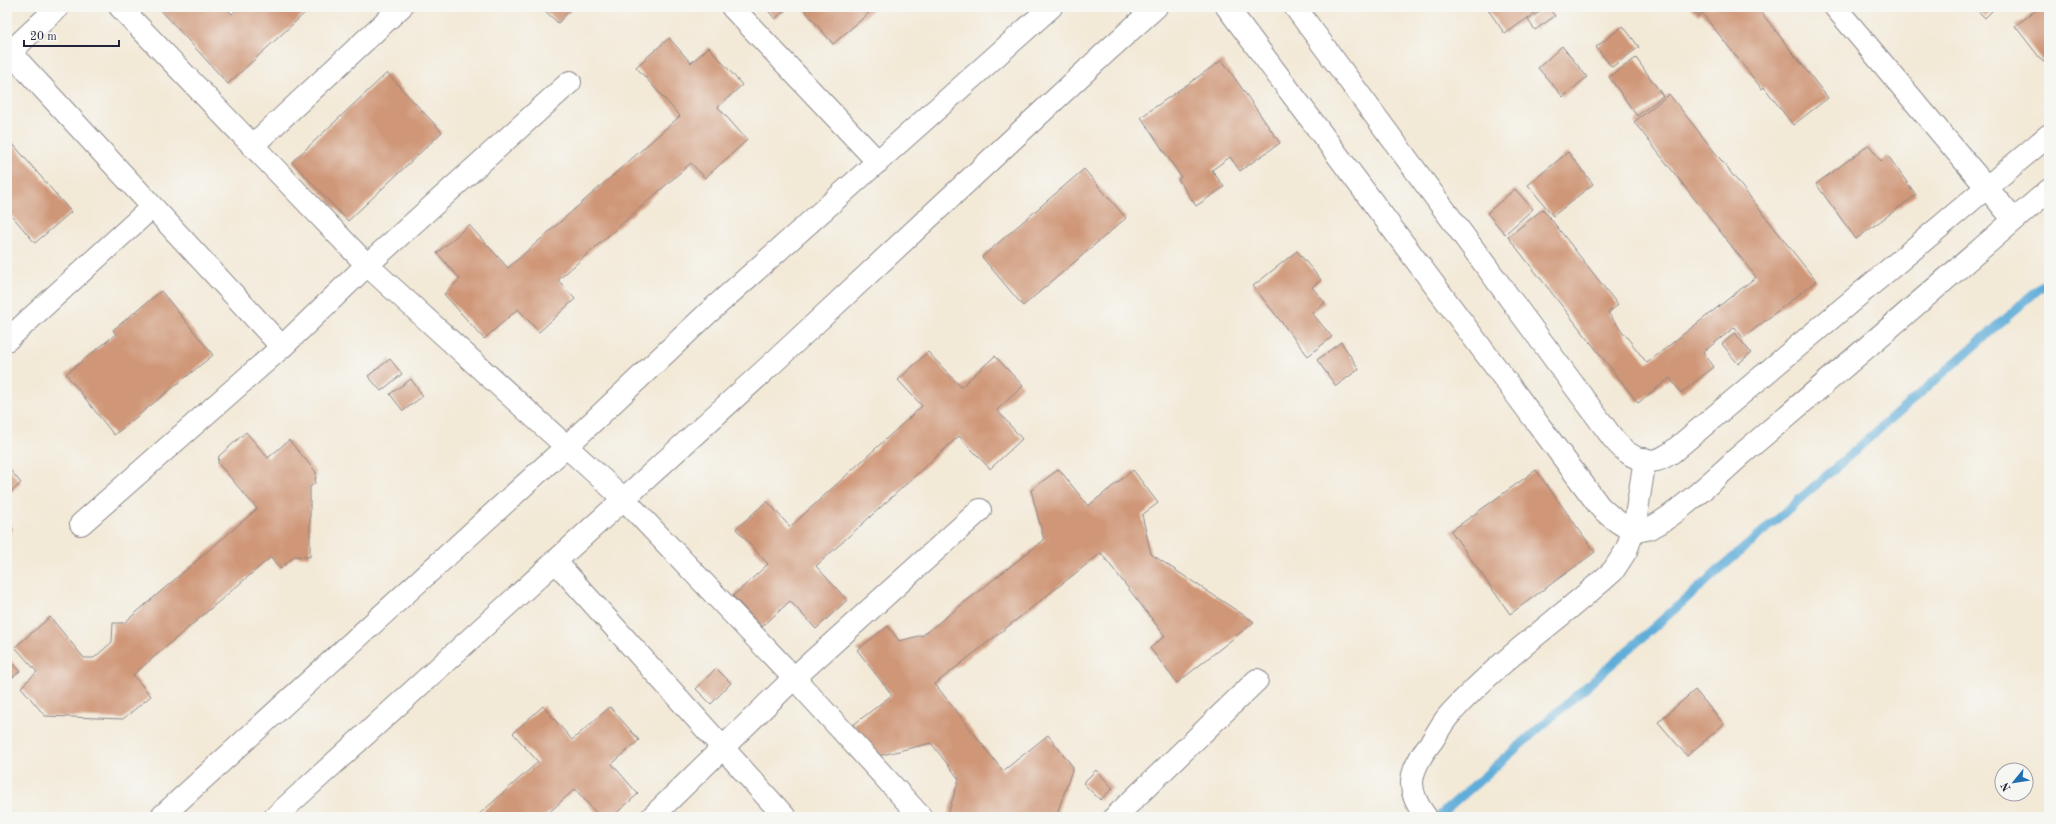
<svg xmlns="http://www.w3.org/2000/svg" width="2056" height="824" font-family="'Old Standard TT',serif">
  <rect width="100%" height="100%" fill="#f6f6f2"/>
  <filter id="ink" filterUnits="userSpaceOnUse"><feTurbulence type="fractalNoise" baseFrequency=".025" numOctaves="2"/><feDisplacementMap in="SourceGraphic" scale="8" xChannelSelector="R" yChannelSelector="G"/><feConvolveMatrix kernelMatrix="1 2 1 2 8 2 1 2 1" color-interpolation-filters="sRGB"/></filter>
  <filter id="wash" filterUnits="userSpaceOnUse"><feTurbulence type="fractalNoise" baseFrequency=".012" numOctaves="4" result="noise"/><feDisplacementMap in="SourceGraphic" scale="16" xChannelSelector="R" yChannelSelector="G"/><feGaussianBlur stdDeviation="0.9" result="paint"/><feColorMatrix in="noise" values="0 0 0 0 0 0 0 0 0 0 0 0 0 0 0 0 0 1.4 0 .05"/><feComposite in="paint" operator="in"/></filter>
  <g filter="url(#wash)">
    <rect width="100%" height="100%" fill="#f3e9d7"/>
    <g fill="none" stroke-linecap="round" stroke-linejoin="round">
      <polyline stroke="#60add9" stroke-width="9" points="1438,817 2049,280"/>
    </g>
    <g id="blocks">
      <g fill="#cf9677">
        <polygon points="158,7 225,7 232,14 239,7 306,7 308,10 228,84"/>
        <polygon points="541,7 573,7 558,23"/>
        <polygon points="765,7 789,7 775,19"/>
        <polygon points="802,7 876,7 833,44"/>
        <polygon points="1486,7 1543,7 1505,34"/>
        <polygon points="1547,7 1555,16 1535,30 1528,20"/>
        <polygon points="1690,7 1757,7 1828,98 1793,125 1764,87 1762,89 1702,13 1698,16"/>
        <polygon points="1974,7 1996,7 1985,18"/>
        <polygon points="2040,7 2049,7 2049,58 2043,62 2015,26"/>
        <polygon points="1623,26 1639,47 1612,67 1596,47"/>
        <polygon points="669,38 691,63 709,47 742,85 718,107 747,140 705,178 691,163 558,280 575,299 539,332 518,309 484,339 444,294 460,279 437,253 469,225 508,268 680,116 636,67"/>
        <polygon points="1562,46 1587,77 1563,97 1538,68"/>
        <polygon points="1636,58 1663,96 1637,116 1609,77"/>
        <polygon points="1222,60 1280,143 1240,171 1230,157 1212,170 1224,187 1196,206 1178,179 1181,177 1141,117"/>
        <polygon points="387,73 442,132 348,221 292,162"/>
        <polygon points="1669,94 1816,281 1743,338 1735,327 1703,352 1714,367 1681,393 1670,378 1638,403 1508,237 1543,209 1618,305 1608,313 1647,363 1756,277 1634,122"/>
        <polygon points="7,137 71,212 35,243 7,210"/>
        <polygon points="1869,145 1881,161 1888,156 1916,195 1856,239 1816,184"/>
        <polygon points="1568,152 1593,184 1553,216 1528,185"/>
        <polygon points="1084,169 1126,218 1023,306 982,257"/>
        <polygon points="1515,189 1533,209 1505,234 1487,213"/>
        <polygon points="1297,251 1321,280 1312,287 1325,303 1312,313 1332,337 1308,356 1253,286"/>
        <polygon points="161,291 213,355 114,435 66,374 116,334 113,330"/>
        <polygon points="1735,333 1751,353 1738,364 1722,344"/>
        <polygon points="1341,342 1359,369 1336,386 1317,360"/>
        <polygon points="928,352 961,387 995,356 1023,386 997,410 1022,439 990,469 959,436 816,566 847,600 816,629 790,601 762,627 733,596 768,564 736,529 767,501 790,527 922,406 898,380"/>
        <polygon points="390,359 402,374 381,391 368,376"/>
        <polygon points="411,379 423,396 403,411 390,394"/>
        <polygon points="246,432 268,458 289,440 316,472 315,483 310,487 310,557 295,556 280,569 271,557 133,675 151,696 123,719 45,716 21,687 37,672 15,647 50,617 84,658 94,658 112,642 113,623 124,623 257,509 218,463 219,456"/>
        <polygon points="7,466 21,483 7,496"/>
        <polygon points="1059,469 1088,506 1133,470 1158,503 1142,515 1151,554 1254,622 1177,683 1150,648 1165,636 1101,553 935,684 1003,771 1048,735 1073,767 1058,811 1063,817 947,817 959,779 931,743 878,756 853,725 892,695 857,650 888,626 899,641 923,635 1044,540 1031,490"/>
        <polygon points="1536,470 1595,552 1510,614 1451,531"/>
        <polygon points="7,522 13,530 7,535"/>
        <polygon points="7,656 20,671 7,682"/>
        <polygon points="716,668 731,683 711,704 696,689"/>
        <polygon points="1695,690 1724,724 1687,756 1658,722"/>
        <polygon points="543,706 572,740 610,707 639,740 612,764 638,794 612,817 600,817 575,789 544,817 476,817 538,762 513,733"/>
        <polygon points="1096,770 1113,788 1100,800 1083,783"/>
      </g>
    </g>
  </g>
  <g filter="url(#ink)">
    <use href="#blocks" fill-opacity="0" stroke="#8a8689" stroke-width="1"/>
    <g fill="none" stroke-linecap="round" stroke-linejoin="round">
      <defs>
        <g id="minor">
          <polyline points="120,7 367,265 624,499 794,678 652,817"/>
          <polyline points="732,7 878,162"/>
          <path d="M1227 7 1600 507C1613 519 1629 534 1647 529 1670 522 1722 472 1742 454 1845 367 1947 278 2049 190"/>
          <path d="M1295 7 1612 437C1622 450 1638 464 1657 460 1662 459 1667 455 1671 453L2049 135"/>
          <polyline points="1835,7 2014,220"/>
          <polyline points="7,49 282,347"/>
          <polyline points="7,55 58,7"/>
          <polyline points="252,146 401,7"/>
          <polyline points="7,340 152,207"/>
          <polyline points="81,524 282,347 367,265 570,82"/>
          <polyline points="555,561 785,817"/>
          <polyline points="161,817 566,447 708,313 1051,7"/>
          <polyline points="275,817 775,361 1105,53 1156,7"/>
          <polyline points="921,817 794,678 980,510"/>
          <polyline points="1115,817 1257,680"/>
          <path d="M1426 817C1417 805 1409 791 1413 775 1416 763 1424 751 1432 741 1438 732 1443 721 1451 713 1499 660 1560 619 1613 571L1626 551 1634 529 1645 459"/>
        </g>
      </defs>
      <use href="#minor" stroke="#8a8689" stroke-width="24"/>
      <use href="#minor" stroke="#fff" stroke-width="22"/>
    </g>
  </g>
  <rect width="2056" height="824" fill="none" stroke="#f6f6f2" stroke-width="24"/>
  <g transform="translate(2014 782) rotate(240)"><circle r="19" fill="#f6f6f2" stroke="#a1a1a9"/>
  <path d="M0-3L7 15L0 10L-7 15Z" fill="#1f6fb2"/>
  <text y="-6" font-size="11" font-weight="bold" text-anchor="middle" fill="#22223b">N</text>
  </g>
  <path d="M24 40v6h95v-6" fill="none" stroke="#22223b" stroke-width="2"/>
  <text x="30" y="40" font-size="12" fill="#22223b" stroke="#f6f6f2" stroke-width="3" paint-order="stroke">20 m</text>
</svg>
